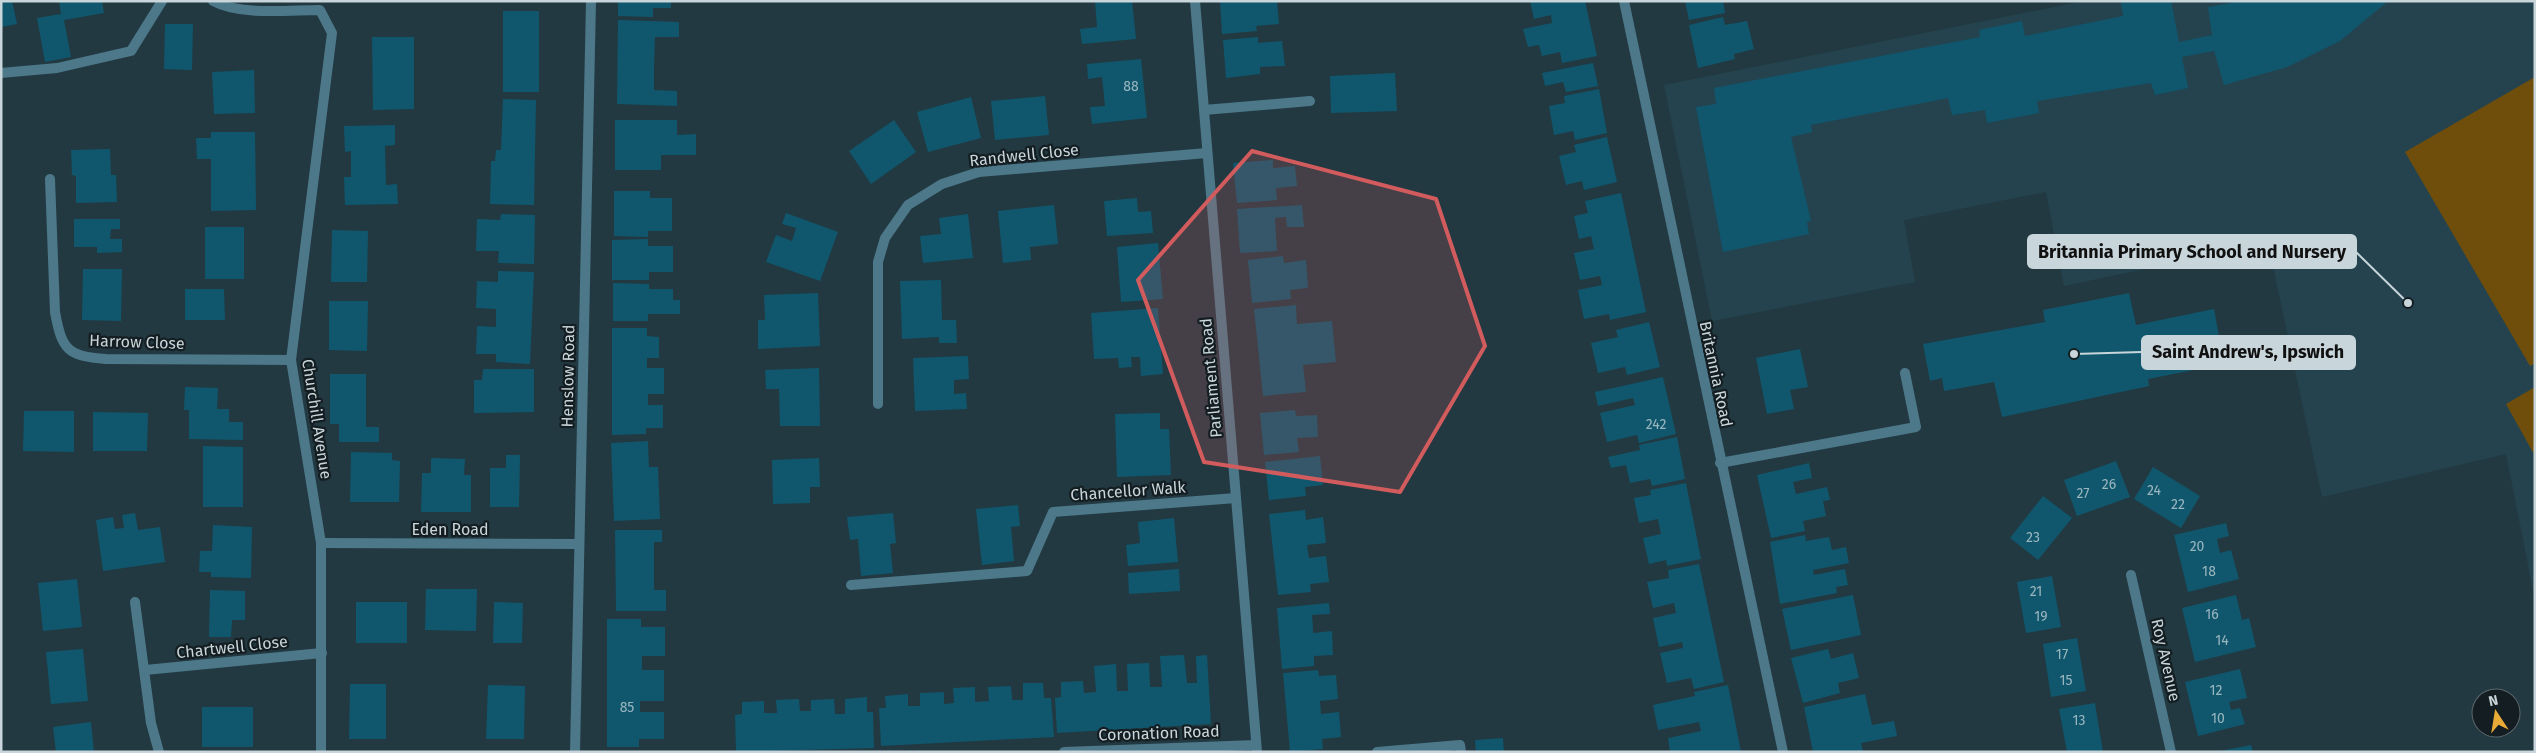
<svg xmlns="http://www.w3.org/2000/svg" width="2536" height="753" font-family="'Fira Sans',sans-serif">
  <rect width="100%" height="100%" fill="#223941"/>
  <polygon fill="#24434f" points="2084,1 2535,1 2535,600 2506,454 2322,497 2268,243 2064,286 2046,192 1904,220 1915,282 1712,321 1664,85"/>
  <g fill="#6f4e0b">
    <polygon points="2535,77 2535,363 2530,366 2405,152"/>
    <polygon points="2535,387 2535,456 2506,404"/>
  </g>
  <g fill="#10576d">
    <polygon points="1,1 12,1 17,24 1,27"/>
    <polygon points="59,1 102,1 104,13 64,20 71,57 45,62 37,18 61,14"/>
    <polygon points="618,1 671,1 671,8 653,8 653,17 618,16"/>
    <polygon points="1095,1 1132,1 1136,39 1082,44 1080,29 1097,27"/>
    <polygon points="1220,1 1277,1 1279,24 1256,26 1257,31 1222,34"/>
    <polygon points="1530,1 1585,1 1597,56 1562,63 1560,52 1542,56 1539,45 1528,47 1523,29 1552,23 1551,15 1534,19"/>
    <polygon points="1685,1 1723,1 1725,13 1689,20"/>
    <polygon points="2127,1 2171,1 2179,42 2212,35 2208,7 2241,1 2388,1 2340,41 2287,67 2224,85 2214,51 2182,57 2188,88 2155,95 2151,83 2037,101 2039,113 1987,123 1985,110 1952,115 1948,98 1811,125 1812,132 1791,137 1811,221 1807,222 1809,234 1723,252 1696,107 1716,104 1714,88 1980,37 1979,30 2022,21 2025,36 2123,16 2121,3"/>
    <rect x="503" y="11" width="36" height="81"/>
    <polygon points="1723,17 1725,25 1747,21 1754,49 1734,54 1735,59 1698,68 1689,25"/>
    <polygon points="618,20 679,22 679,37 655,37 654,67 654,90 677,91 677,106 617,104"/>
    <polygon points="165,24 193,24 192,70 164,69"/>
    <polygon points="372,37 414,37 414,109 373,110"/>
    <polygon points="1258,37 1258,43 1282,41 1285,66 1260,67 1260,74 1226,78 1223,40"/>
    <polygon points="1141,59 1147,118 1092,124 1090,107 1105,106 1102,77 1088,79 1087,64"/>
    <polygon points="1593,63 1598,86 1566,92 1563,82 1545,86 1542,73"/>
    <polygon points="254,70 255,113 214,114 212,72"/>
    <polygon points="1395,73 1397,111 1331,113 1330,76"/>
    <polygon points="1599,89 1607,133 1575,140 1573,131 1554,135 1549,106 1565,103 1564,96"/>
    <polygon points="1045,96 1049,135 995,140 991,101"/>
    <polygon points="971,97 981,138 928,152 917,112"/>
    <polygon points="503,99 536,100 534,205 490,204 491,161 495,161 496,150 501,150"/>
    <polygon points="615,120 677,120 677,135 696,134 696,155 661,155 661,170 615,170"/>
    <polygon points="894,120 916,152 871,184 849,151"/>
    <polygon points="395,125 395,145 385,146 386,185 397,184 398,204 345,205 344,177 351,177 351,151 345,152 344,126"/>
    <polygon points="211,132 255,132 256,210 211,211 211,159 197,159 196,138 211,138"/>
    <polygon points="1607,137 1617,182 1584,190 1582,181 1566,185 1559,156 1576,152 1574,145"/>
    <polygon points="110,149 111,175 116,175 117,202 76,203 76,176 72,175 71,150"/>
    <polygon points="1273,160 1273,168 1295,166 1297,186 1276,188 1277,200 1237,203 1233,163"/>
    <polygon points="614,191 650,191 650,198 672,198 672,231 648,231 648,237 614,236"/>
    <polygon points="1621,193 1646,312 1610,320 1609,314 1584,319 1578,290 1602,285 1600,276 1580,280 1574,253 1594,249 1591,236 1579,239 1574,216 1588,213 1585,201"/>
    <polygon points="1137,198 1138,212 1151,211 1153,233 1107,236 1104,201"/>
    <polygon points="1054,205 1058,244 1030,247 1031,260 1003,263 998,211"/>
    <polygon points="1302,205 1304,227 1287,227 1286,217 1275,218 1277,251 1240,253 1237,209"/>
    <polygon points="786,213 838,232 820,281 766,262 776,235 792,241 796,228 782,224"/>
    <polygon points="501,214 535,215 534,264 498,263 499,251 476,251 477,219 500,220"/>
    <polygon points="968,214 973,258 923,263 920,236 941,234 939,218"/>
    <polygon points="74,219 120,219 120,229 111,229 110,239 122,239 122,252 97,253 97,247 74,247"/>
    <rect x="205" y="227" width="39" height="52"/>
    <polygon points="332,230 368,231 367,282 331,282"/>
    <polygon points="648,239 648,246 673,246 673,272 649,272 649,280 612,280 612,240"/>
    <polygon points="1158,243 1163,299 1121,302 1117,247"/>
    <polygon points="1283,256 1284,263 1306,260 1308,288 1290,290 1291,299 1252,303 1248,260"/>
    <polygon points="83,269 122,269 121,321 82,320"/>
    <polygon points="498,271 534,272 530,364 496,362 496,354 476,354 477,326 496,327 496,309 476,308 477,281 498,282"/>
    <polygon points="941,280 942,320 956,320 957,343 939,343 939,337 902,339 900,281"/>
    <polygon points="613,283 649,284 649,289 673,289 673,300 680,300 680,314 648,314 648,321 613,321"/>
    <polygon points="185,289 224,289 225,320 185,320"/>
    <polygon points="818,293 820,346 758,349 758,320 765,320 764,295"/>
    <polygon points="2129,293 2136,325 2214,309 2224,364 2148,379 2149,386 2002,417 1994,382 1944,391 1942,378 1930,381 1923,344 2045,322 2043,310"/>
    <polygon points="329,301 368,301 367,351 329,350"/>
    <polygon points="1296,305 1297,324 1332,321 1336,362 1303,365 1306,392 1263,396 1254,309"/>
    <polygon points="1158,308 1163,374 1141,376 1140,357 1131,357 1132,367 1119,368 1118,358 1094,359 1091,313"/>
    <polygon points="1649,322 1660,367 1627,375 1625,367 1598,373 1591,343 1618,337 1616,330"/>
    <polygon points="612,328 647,328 647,336 659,337 659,358 647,358 647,368 664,368 664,394 648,394 648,405 663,405 663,428 646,428 646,434 612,435"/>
    <polygon points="1800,349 1808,387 1790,390 1794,409 1767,414 1756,358"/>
    <polygon points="968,356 969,379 954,380 954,394 966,393 967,409 915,411 913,358"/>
    <polygon points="819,368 820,426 780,426 779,389 766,389 765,370"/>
    <polygon points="483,369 534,369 534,412 474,413 474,380 482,380"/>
    <polygon points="330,374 366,374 366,427 379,427 379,442 339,442 339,424 330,424"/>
    <polygon points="1663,377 1676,434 1639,443 1637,435 1607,442 1600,413 1635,405 1633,398 1598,406 1595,392"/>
    <polygon points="185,387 218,388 217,409 229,409 229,422 243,422 243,440 189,439 189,410 184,410"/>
    <polygon points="1295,410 1296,416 1317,415 1318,437 1297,438 1299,452 1264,455 1260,413"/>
    <polygon points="24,411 74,411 74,452 23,451"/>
    <polygon points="93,412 148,413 147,451 93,451"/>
    <polygon points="1160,413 1160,429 1169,429 1171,475 1117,477 1115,414"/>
    <polygon points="1677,437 1685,479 1652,486 1650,479 1630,483 1626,465 1611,468 1608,457 1640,450 1639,445"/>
    <polygon points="648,441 649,467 658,467 660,519 614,521 611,443"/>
    <polygon points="203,446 243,447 243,507 203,507"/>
    <polygon points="351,452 392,453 392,460 400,461 399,502 350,502"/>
    <polygon points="506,455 520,455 519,507 490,507 490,468 506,468"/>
    <polygon points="1320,456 1323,485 1305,487 1306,496 1269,500 1265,462"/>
    <polygon points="431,458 465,459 464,475 471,475 471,512 421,512 422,473 431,473"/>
    <polygon points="819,458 820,487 810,487 810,503 773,504 772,460"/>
    <polygon points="2116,461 2130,497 2077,516 2064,480"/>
    <polygon points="1809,463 1812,478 1793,482 1796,494 1827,487 1830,500 1823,501 1826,516 1803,521 1805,531 1771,538 1757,475"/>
    <polygon points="2153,467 2200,496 2181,528 2134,499"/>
    <polygon points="1686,483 1701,559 1667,566 1666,560 1649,564 1643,538 1661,534 1658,519 1639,523 1634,498 1651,495 1650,490"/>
    <polygon points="2043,496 2072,518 2038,560 2010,538"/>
    <polygon points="1018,505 1020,526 1011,527 1014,561 982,565 976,509"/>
    <polygon points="1305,510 1306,520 1323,517 1326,543 1307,545 1308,552 1309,558 1326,556 1329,582 1310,584 1311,592 1278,595 1269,514"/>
    <polygon points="135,513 138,530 160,527 165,562 103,571 96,520 113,517 115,529 124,528 122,515"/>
    <polygon points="893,513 896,543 890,544 893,573 861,576 858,539 850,540 847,517"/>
    <polygon points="1174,518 1178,562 1128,566 1126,545 1140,543 1138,522"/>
    <polygon points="2226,523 2229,536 2217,539 2220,553 2231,550 2239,579 2188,592 2174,535"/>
    <polygon points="213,525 252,527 251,578 211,577 211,572 199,572 200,551 212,551"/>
    <polygon points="615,530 662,530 662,542 654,542 654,590 666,590 666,611 616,611"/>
    <polygon points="1805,535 1806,541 1829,537 1832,550 1846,547 1849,563 1813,570 1814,575 1845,569 1848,585 1836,587 1837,593 1780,604 1770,542"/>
    <polygon points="1699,564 1724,682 1694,689 1691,678 1667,683 1660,653 1683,648 1682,642 1659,647 1653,618 1676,613 1674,603 1653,608 1647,582 1669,578 1668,570"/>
    <polygon points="1179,569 1180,591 1129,594 1128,573"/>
    <polygon points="2052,576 2061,627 2026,633 2017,582"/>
    <polygon points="77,579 82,627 43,631 38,583"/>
    <polygon points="426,589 477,589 476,631 425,630"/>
    <polygon points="210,590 245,591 245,620 232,620 231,637 209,637"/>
    <polygon points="1853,595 1861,635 1791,650 1782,609"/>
    <polygon points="2236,595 2242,620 2249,618 2256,647 2195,662 2182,608"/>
    <rect x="356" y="602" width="51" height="41"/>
    <polygon points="494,602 523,603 522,643 493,643"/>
    <polygon points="1329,603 1330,614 1312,615 1313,629 1313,633 1332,631 1333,655 1314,656 1314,666 1282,669 1277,608"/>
    <polygon points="607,619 641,619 641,627 665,627 665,656 642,656 642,670 664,670 664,701 640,701 640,712 664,712 664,739 639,739 639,747 607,747"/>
    <polygon points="2077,638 2086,691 2051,697 2043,644"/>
    <polygon points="83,649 88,701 51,704 46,652"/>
    <polygon points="1828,649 1831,659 1853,653 1859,678 1838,683 1840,693 1803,703 1791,658"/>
    <polygon points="1184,655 1187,683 1197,683 1196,656 1207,655 1211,724 1057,733 1055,698 1061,697 1061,682 1083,681 1084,693 1096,692 1094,666 1116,664 1117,691 1128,691 1127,664 1149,663 1150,687 1162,687 1160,656"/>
    <polygon points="2240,669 2247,698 2229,702 2231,710 2240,708 2245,724 2198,736 2185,682"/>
    <polygon points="1318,670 1319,676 1336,675 1338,699 1320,701 1321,714 1339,712 1341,737 1322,739 1323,749 1290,752 1283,673"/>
    <polygon points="1023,683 1043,683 1044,698 1051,698 1054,737 881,746 879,708 886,708 885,696 908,694 908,706 920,706 920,693 944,692 944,704 954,703 953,688 975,687 975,702 989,701 988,687 1011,686 1012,700 1023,700"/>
    <polygon points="350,684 386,684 386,739 349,739"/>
    <polygon points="488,685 525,686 524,739 486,739"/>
    <polygon points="1728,685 1741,752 1670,752 1668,738 1701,731 1699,722 1658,730 1653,705 1695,696 1694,692"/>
    <polygon points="1865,694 1872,725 1894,721 1897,736 1861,743 1863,752 1813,752 1804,707"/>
    <polygon points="867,697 867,712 873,712 874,748 736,752 735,715 742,714 742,702 764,701 764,713 777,713 776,700 799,699 800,711 811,711 811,700 834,699 835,714 845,714 845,699"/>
    <polygon points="2095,703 2103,752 2067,752 2059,709"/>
    <rect x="202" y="707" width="51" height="40"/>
    <polygon points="91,722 94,752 56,752 53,727"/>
    <polygon points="1503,738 1504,752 1476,752 1475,740"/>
    <polygon points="2251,745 2253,752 2220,752 2220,751"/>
  </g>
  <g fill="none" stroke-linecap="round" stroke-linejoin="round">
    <g stroke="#4c7889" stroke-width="10">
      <polyline points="1,73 57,68 131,51 162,1"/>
      <polyline points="1204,110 1310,101"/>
      <polyline points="1720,463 1916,427 1905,373"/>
      <polyline points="851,585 1027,571 1053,512 1236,498"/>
      <polyline points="1377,752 1460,745 1461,752"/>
    </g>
    <g stroke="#4c7889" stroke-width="10">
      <path d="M213 1C240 16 289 10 320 10L332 33 291 360 321 543V752"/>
      <polyline points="1195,1 1257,752"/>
      <polyline points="1624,1 1783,752"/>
      <path d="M50 179 55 312C62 350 67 356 106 359L291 360"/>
      <polyline points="878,404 878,262 885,238 908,205 942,184 979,172 1207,153"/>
      <polyline points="321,543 579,544"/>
      <polyline points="2131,575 2171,752"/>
      <polyline points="135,602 151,723 159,752"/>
      <polyline points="145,670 322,653"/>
      <polyline points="575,752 591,1"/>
      <polyline points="1064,752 1256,745"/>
    </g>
  </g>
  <path fill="#d25c5d" fill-opacity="0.2" stroke="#d25c5d" stroke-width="4" stroke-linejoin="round" d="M1252 151 1436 199 1485 346 1400 492 1204 462 1138 280Z"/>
  <g text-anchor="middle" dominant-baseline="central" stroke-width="4.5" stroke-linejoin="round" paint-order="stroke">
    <g font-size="14" fill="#9ab6bf">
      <text x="1131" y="86">88</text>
      <text x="1656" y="424">242</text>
      <text x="2109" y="484">26</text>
      <text x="2154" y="490">24</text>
      <text x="2083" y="493">27</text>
      <text x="2178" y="504">22</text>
      <text x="2033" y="537">23</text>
      <text x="2197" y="546">20</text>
      <text x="2209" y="571">18</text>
      <text x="2036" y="591">21</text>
      <text x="2212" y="614">16</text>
      <text x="2041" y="616">19</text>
      <text x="2222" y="640">14</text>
      <text x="2062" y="654">17</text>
      <text x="2066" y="680">15</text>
      <text x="2216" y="690">12</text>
      <text x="627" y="707">85</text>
      <text x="2218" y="718">10</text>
      <text x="2079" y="720">13</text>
    </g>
    <g font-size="16" fill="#c8d5da" stroke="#141e22">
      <text transform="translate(1024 155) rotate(-6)">Randwell Close</text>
      <text transform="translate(137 342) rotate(2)">Harrow Close</text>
      <text transform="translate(1716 374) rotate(78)">Britannia Road</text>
      <text transform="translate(568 376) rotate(-89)">Henslow Road</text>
      <text transform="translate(1211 378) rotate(-95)">Parliament Road</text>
      <text transform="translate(317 419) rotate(81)">Churchill Avenue</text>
      <text transform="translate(1128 491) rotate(-4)">Chancellor Walk</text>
      <text x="450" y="529">Eden Road</text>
      <text transform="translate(232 647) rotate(-6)">Chartwell Close</text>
      <text transform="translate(2166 660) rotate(77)">Roy Avenue</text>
      <text transform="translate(1159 733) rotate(-2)">Coronation Road</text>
    </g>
  </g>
  <path fill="none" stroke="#c8d5da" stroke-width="2" d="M2408 303L2356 252M2074 354L2142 352"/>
  <g fill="#c8d5da" stroke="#141e22" stroke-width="2">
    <circle cx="2408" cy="303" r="5"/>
    <circle cx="2074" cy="354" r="5"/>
  </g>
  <g fill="#c8d5da" stroke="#c8d5da" stroke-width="2">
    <rect x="2028" y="235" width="328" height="33" rx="5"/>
    <rect x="2142" y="336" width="213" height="33" rx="5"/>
  </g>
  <g font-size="18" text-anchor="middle" font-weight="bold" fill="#111">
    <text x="2192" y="258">Britannia Primary School and Nursery</text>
    <text x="2248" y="358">Saint Andrew's, Ipswich</text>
  </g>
  <rect width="2536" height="753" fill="none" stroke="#c8d5da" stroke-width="5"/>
  <g transform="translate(2496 713) rotate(348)"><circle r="24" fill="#141e22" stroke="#5c676c"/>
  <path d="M0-4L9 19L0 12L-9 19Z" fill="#e8ab37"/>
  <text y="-8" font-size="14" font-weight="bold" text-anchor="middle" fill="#c8d5da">N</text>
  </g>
</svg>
